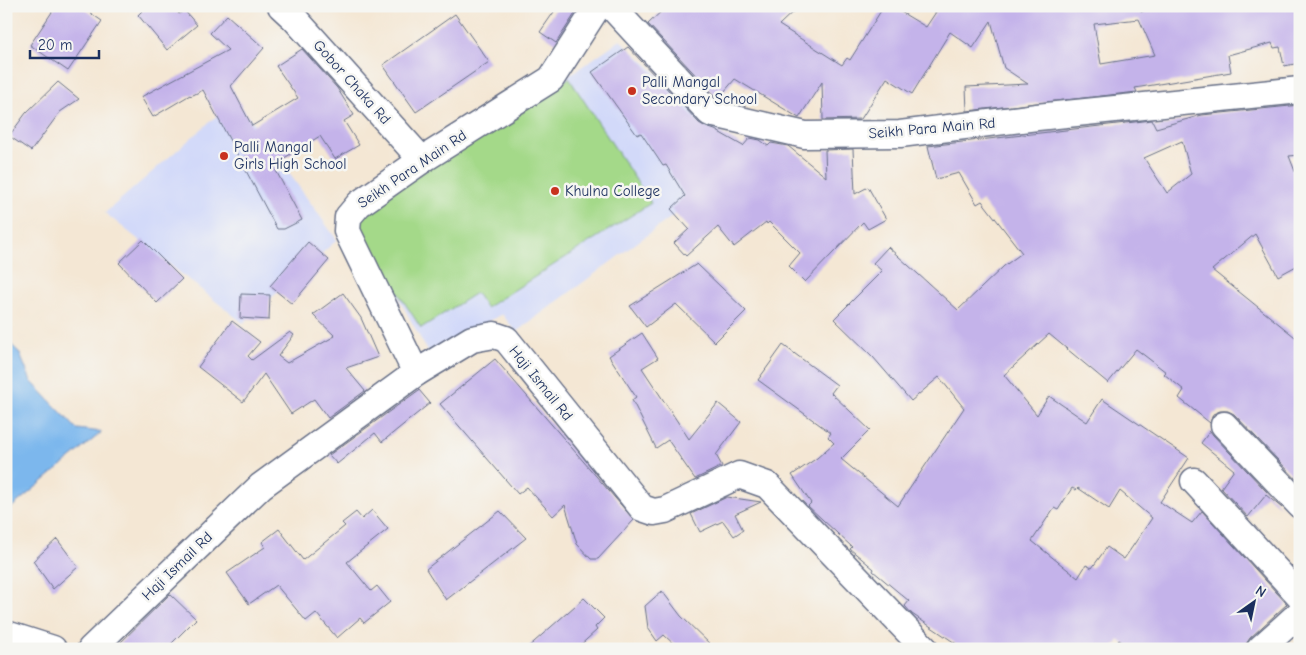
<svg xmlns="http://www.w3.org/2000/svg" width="1306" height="655" font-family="'Comic Neue',sans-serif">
  <rect width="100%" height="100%" fill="#f6f6f2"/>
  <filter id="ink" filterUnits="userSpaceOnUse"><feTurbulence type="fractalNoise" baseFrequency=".02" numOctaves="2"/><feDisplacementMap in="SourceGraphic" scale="10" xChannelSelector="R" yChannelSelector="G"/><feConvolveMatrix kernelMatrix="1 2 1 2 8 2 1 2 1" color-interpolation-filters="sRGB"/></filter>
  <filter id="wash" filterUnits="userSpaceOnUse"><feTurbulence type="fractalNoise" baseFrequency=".0096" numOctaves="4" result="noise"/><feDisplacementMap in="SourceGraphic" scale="20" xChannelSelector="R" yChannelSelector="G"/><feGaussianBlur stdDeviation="1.12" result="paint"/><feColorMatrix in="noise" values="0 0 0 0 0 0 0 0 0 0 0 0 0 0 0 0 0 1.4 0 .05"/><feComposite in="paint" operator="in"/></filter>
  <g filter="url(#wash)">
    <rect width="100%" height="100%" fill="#f4e7d4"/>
    <g fill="#d2d9f9">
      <polygon points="620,40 750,159 516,332 502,314 429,354 358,223"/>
      <polygon points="236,99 337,240 243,323 105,213"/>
    </g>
    <polygon fill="#a4d989" stroke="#608474" points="569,78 651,203 486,308 476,293 421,328 350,219"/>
    <polygon fill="#7cb7ed" stroke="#4c73a6" points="6,340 19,352 31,381 77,429 102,432 6,512"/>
    <g id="blocks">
      <g fill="#c4b3ea" fill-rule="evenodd">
        <polygon points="56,6 80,6 102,21 68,71 30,45"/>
        <polygon points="147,6 172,6 179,14 184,10 197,25 167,50 138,15"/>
        <polygon points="558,6 580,6 556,43 540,32"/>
        <path d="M667 6H799L779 25 842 65 847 58 850 60 884 6H891L926 27 940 6H1141V12L1154 6H1296L1300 19V63L1284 66 1280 47 1274 48 1272 43 1228 55 1231 72 1135 88 1137 92 967 111 966 87 1028 84 1004 68 991 21 973 48 950 32 912 94 887 78 861 119 823 120 822 82 799 118 735 79 718 99 648 24ZM1139 19 1155 55 1101 64 1094 24Z"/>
        <polygon points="455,14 489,62 416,112 383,65"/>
        <polygon points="227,15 264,48 231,86 252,126 298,98 276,66 302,49 337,88 354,115 344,121 359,145 335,159 320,136 273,165 302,220 284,229 277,229 203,90 191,96 190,95 153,117 141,97 228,50 210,33"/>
        <polygon points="628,47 699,123 706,127 715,130 743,146 750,138 760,140 768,146 771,143 788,146 826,177 825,150 853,149 855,194 868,187 886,219 868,229 863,222 805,282 789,266 800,253 769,222 767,224 766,222 734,247 718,227 686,256 674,243 689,229 671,209 685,196 666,165 663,166 641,133 637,135 592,72"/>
        <polygon points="58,82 79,99 60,112 31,151 9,136 26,113"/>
        <path d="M1300 105V155L1289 156 1300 184V264L1278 276 1255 234 1212 270 1300 341V483L1234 414 1228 411H1220L1213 414 1210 423 1179 398 1184 390 1164 374 1166 372 1136 349 1108 383 1049 334 1004 375 1037 415 1049 396 1087 422 1102 399 1189 458 1160 502 1192 523 1202 511 1287 604 1250 638 1246 644 1245 649H1131L1119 640 1113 649H964L912 614 905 606 909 601 873 571 874 569 850 549 852 547 808 506 811 503 792 475 817 458 834 443 828 437 831 433 758 380 783 345 837 385 831 393 870 430 841 459 898 506 964 408 939 377 911 401 873 357 834 319 882 271 873 263 888 247 958 310 1004 266 1022 253 982 201 977 204 959 173 936 179 928 146 1152 120 1156 128 1202 115ZM1182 141 1191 174 1167 193 1144 158ZM1072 488 1076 490 1078 488 1109 509 1120 491 1152 518 1124 559 1107 547 1092 568 1086 565 1078 578 1032 541 1054 508 1058 510Z"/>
        <polygon points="143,240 182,279 157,303 119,263"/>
        <polygon points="308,242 329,260 292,304 270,286"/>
        <polygon points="697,264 746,311 715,342 676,304 646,327 630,306"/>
        <polygon points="343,293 361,318 378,357 346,368 365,391 328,418 314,399 291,414 264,374 243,402 198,367 232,321 260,342 248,356 252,360 290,332 294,335 278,356 287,363 335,336 313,315"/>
        <polygon points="241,294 270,295 269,320 240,318"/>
        <polygon points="642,333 658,358 642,368 689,439 718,403 741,422 716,455 722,466 695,479 668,440 656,448 632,400 636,397 609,356"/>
        <polygon points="495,359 634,520 598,559 591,559 577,544 565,505 553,516 527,487 518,494 440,404"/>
        <polygon points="419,390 430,403 382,442 375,433 337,464 329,455"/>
        <polygon points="1210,431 1213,435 1282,508 1266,495 1248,517 1221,488 1234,470 1201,443"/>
        <polygon points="727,497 761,502 735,514 743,530 734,536 723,521 700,532 691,514"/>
        <polygon points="372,510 388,529 347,562 371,591 377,586 390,602 364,623 360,618 337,638 316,613 306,621 276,585 249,604 227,573 265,547 262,542 279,529 303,560 345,526 342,523 356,512 362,519"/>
        <polygon points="500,511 526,538 446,600 426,569"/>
        <polygon points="57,539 78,567 53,589 33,561"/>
        <polygon points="662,591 681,616 715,649 679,649 664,635 657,641 648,628 645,606"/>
        <polygon points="170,594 196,619 166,649 114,649"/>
        <polygon points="584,598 604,618 595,627 597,630 576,649 526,649"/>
      </g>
    </g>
  </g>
  <g filter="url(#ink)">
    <use href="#blocks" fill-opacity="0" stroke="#676f87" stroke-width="1"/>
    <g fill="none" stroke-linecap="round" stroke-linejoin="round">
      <defs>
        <g id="minor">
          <polyline points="281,6 295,19 422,160"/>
          <polyline points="611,6 710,113 805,135 900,134 1037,117 1300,90"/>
          <polyline points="416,373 347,231 348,217 359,204 422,160 551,79 598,6"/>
          <polyline points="1224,425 1300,505"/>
          <polyline points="1194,481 1300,596"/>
          <polyline points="6,634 53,649"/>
          <polyline points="91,649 261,486 416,373 472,339 494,335 506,339 642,508 654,512 665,510 739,475 767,485 925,649"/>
          <polyline points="1260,649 1300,613"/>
        </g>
      </defs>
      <use href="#minor" stroke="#676f87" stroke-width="29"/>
      <use href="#minor" stroke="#fff" stroke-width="26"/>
    </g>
  </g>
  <g fill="#c8321e" stroke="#f6f6f2" stroke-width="2">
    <circle cx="632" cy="91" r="5"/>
    <circle cx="224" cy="156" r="5"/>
    <circle cx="555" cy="191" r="5"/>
  </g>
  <g text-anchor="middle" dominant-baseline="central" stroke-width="5" stroke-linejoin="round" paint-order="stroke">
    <g font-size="15" fill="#1b2f5e" stroke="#f6f6f2">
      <text transform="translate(352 82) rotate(48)">Gobor Chaka Rd</text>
      <text transform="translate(932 128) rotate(-5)">Seikh Para Main Rd</text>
      <text transform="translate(412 169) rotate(-34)">Seikh Para Main Rd</text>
      <text transform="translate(541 383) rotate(51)">Haji Ismail Rd</text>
      <text transform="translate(177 566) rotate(-44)">Haji Ismail Rd</text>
    </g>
    <g font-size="15" fill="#1b2f5e" stroke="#f6f6f2" text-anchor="start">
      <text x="642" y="82">Palli Mangal<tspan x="642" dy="17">Secondary School</tspan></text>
      <text x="234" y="147">Palli Mangal<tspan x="234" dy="17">Girls High School</tspan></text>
      <text x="565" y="191">Khulna College</text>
    </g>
  </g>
  <rect width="1306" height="655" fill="none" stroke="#f6f6f2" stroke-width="25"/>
  <g transform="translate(1254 602) rotate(33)" stroke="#f6f6f2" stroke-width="4" paint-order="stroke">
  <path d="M0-4L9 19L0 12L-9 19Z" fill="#1b2f5e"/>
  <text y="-8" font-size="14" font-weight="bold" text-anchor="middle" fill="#1b2f5e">N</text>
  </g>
  <path d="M30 50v8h69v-8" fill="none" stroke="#1b2f5e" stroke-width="2.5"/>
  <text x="38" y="50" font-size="15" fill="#1b2f5e" stroke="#f6f6f2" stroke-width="4" paint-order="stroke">20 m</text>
</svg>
